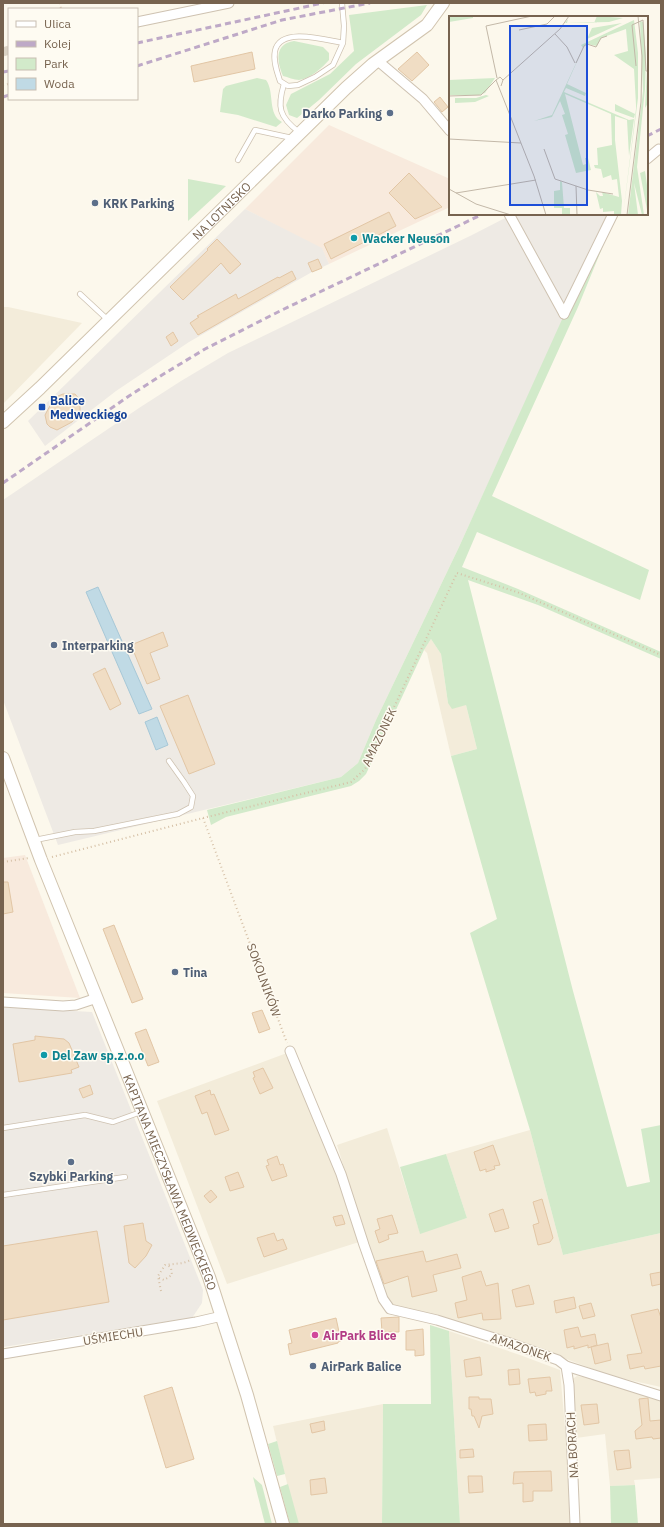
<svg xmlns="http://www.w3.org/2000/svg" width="664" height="1527" font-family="'IBM Plex Sans',sans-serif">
  <rect width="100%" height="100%" fill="#fcf8ec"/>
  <g fill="#f3ecda">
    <polygon points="3,307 8,307 82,323 3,404"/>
    <polygon points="431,639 441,654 448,703 466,705 477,749 451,756 427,653 424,650"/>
    <polygon points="287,1053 339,1178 359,1242 227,1284 157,1101"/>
    <polygon points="387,1128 420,1233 467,1218 446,1154 530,1130 563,1255 661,1233 661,1387 611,1376 519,1341 390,1305 370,1252 337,1145"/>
    <polygon points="449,1331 520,1355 560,1370 566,1439 570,1524 460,1524"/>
    <polygon points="577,1376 597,1379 661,1399 661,1478 634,1480 635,1485 610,1486 605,1434 576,1438 571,1380"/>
    <polygon points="383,1404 382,1524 297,1524 273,1426"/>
  </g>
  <g fill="#f8eadd">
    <polygon points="329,125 450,179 450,207 329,264 322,249 245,209"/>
    <polygon points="25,855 80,998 3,993 3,858"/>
  </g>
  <g fill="#eeeae4">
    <polygon points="245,209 322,248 329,264 312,272 189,342 116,391 45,446 28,421"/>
    <polygon points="513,214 611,214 459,547 376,720 358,763 341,777 58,845 3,700 3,500 139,408 181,381 228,353 472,235"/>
    <polygon points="3,1007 92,1012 203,1290 202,1303 192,1318 3,1347"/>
  </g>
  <g fill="#d2eaca">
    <polygon points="427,5 421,15 356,64 319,100 297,118 289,115 286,105 291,94 330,74 354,51 349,15"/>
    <path d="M294 41 323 47 329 53V60C322 68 311 78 299 80 294 80 288 77 283 76 277 61 274 44 294 41Z"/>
    <path d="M257 78 266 80C275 92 267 114 282 122L276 127 238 115 220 112 223 89 226 86Z"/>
    <polygon points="188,179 226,186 188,221"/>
    <polygon points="616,214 578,307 492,496 649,570 640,600 477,532 462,567 518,589 661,652 661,659 538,605 468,580 573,991 627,1187 650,1182 641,1129 661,1125 661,1233 563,1255 530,1130 470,933 497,919 451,756 477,749 466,705 452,709 448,703 441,654 431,639 424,650 366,774 359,781 351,786 226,817 211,825 207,810 341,777 358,763 376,720 459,547 569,304"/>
    <polygon points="446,1154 467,1218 420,1234 400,1167"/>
    <polygon points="430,1325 449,1331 460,1524 382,1524 383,1404 431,1404"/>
    <polygon points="277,1441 285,1474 277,1476 268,1444"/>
    <polygon points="253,1477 262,1485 272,1524 265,1524"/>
    <polygon points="288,1484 299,1524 290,1524 280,1487"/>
    <polygon points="635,1485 638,1524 611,1524 610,1486"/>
  </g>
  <g fill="#c0dae5" stroke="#a7c8d7">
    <polygon points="98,587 152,709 139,714 86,592"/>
    <polygon points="157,717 168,745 156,750 145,722"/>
  </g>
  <g fill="#f0ddc4" stroke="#e2c6a5">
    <polygon points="252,52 255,69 194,82 191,66"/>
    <polygon points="417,52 429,65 412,81 398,69"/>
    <polygon points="440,97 448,107 442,112 434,102"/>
    <polygon points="409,173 442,207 415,219 389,193"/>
    <polygon points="389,212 396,226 331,259 324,244"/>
    <polygon points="217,239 241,264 230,274 221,263 183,300 170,287 208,250 207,249"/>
    <polygon points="318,259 322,268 312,272 308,263"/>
    <polygon points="292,271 296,279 198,335 190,323 199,317 197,316 236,294 238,299 278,277 279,278"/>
    <polygon points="173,332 178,341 171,346 166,337"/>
    <polygon points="63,394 75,394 80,400 80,411 78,416 72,422 57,430 50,427 47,424 45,415 52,402 58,396"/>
    <polygon points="163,632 168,646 150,653 160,679 147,684 131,645"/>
    <polygon points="105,668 121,704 110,710 93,674"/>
    <polygon points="188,695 215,764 189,774 160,706"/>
    <polygon points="3,882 8,882 13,912 3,914"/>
    <polygon points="114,925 143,999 132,1003 103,929"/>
    <polygon points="262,1010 270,1029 259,1033 252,1013"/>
    <polygon points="146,1029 159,1062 148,1066 135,1033"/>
    <polygon points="35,1036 64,1039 69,1043 79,1067 71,1070 72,1073 19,1082 13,1044 35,1040"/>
    <polygon points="263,1068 273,1088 260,1094 253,1078 255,1077 253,1072"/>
    <polygon points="90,1085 93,1094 83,1098 79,1089"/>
    <polygon points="210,1090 211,1095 214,1094 229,1130 215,1135 207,1112 202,1114 195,1096"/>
    <polygon points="493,1145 500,1165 494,1166 495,1169 486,1172 486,1169 480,1171 474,1152"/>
    <polygon points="277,1156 280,1165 283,1164 287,1176 272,1181 266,1166 269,1165 267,1160"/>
    <polygon points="238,1172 244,1187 230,1191 225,1177"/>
    <polygon points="211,1190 217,1197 210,1203 204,1196"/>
    <polygon points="542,1199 553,1238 550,1242 538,1245 533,1225 539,1223 533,1202"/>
    <polygon points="503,1209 509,1228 495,1232 489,1214"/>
    <polygon points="342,1215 345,1224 336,1226 333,1217"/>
    <polygon points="392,1215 398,1233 388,1235 389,1239 379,1243 375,1231 380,1229 377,1219"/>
    <polygon points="143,1223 146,1241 152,1245 146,1256 135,1268 129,1263 124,1226"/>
    <polygon points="97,1231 109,1302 3,1320 3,1246"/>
    <polygon points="274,1233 277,1241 283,1239 287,1249 264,1257 257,1238"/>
    <polygon points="423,1251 426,1262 457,1254 461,1268 433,1275 437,1291 412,1297 408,1276 384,1284 376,1261"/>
    <polygon points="481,1271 486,1286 498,1283 501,1319 483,1320 482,1313 458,1318 455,1303 467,1300 462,1277"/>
    <polygon points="661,1272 661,1284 652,1286 650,1274"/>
    <polygon points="529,1285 534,1304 516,1307 512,1290"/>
    <polygon points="574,1297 576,1308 556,1313 554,1301"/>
    <polygon points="591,1303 595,1316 583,1319 579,1306"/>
    <polygon points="658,1309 661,1318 661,1366 645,1369 644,1366 630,1369 627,1355 642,1353 631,1315"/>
    <polygon points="399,1317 399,1332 382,1332 381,1318"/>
    <polygon points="336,1318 341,1341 338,1342 338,1343 290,1355 288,1344 292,1343 289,1330"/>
    <polygon points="578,1327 581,1337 595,1334 597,1345 588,1348 588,1345 574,1349 574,1346 567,1348 564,1330"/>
    <polygon points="423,1329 424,1355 415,1356 415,1350 406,1350 406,1331"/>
    <polygon points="608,1343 611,1360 595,1364 591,1347"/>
    <polygon points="480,1357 482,1375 466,1377 464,1360"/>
    <polygon points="519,1369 520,1384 509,1385 508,1370"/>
    <polygon points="550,1377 552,1391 546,1391 546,1394 536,1396 535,1392 530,1393 528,1379"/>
    <polygon points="172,1387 194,1459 166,1468 144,1396"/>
    <polygon points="469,1397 479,1397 479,1399 491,1399 493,1414 482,1416 479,1428 474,1416 472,1416 471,1409 469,1409"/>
    <polygon points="648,1398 650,1421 661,1420 661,1438 653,1439 652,1437 636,1439 635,1431 642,1425 639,1399"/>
    <polygon points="597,1404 599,1423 584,1425 581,1405"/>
    <polygon points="324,1421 325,1430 312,1433 310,1424"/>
    <polygon points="546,1424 547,1440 529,1441 528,1425"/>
    <polygon points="473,1449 474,1457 460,1458 460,1450"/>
    <polygon points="629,1450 631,1468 617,1470 614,1451"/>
    <polygon points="551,1471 552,1491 533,1491 533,1501 523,1502 523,1483 513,1484 514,1472"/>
    <polygon points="468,1476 482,1476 483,1492 469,1493"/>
    <polygon points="325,1478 327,1493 311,1495 310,1480"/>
  </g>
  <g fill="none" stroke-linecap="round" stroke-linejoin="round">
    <polyline stroke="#dbd3c5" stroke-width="9" stroke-dasharray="9 4.5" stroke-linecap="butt" points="3,52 9,50"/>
    <defs>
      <g id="lane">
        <path d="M342 3 344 26 343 43 333 65 315 77 298 85 288 86 280 81C277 72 273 61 275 51 280 26 326 40 343 43"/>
        <path d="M284 84C277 107 279 117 299 132"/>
        <polyline points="238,160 255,130 292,138"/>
        <polyline points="80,294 108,320"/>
        <polyline points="35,840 75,832 94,831 178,814 191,807 193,796 184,782 169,761"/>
        <polyline points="3,1128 85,1115 113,1122 141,1112"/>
        <polyline points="3,1195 125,1177"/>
      </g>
      <g id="street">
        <polyline points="137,22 229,3"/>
        <polyline points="378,61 423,99 450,131"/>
        <polyline points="647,159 659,149 661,150"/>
        <polyline points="509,214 564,314"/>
        <polyline points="564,314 613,214"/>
        <polyline points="3,1002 63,1006 76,1005 97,998"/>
        <polyline points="290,1051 341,1174 364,1245 383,1299 390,1309 437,1320 507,1342 558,1360 566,1366 661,1396"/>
        <polyline points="3,1354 196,1322 222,1316"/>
        <polyline points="566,1366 569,1385 575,1524"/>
      </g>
      <g id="secondary">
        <path id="s1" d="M3 422 40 388 346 88 373 64 427 25 443 3"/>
        <path id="s2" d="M3 758 41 860 209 1277 247 1395 283 1524"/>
      </g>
    </defs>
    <use href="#lane" stroke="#cec2b1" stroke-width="6"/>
    <use href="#street" stroke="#cec2b1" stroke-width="11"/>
    <use href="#secondary" stroke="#d1c4af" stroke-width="14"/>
    <g stroke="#d6c1a7" stroke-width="2" stroke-dasharray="1 3" stroke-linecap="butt">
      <polyline points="60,3 61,9"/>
      <polyline points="9,80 8,80 9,86"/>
      <polyline points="3,85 9,84"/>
      <polyline points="203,818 351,782 365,769 457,573 517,592 661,655"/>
      <polyline points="52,857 203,818 287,1043"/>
      <polyline points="3,862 29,858"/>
      <polyline points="159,1278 164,1280 172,1275 171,1268 168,1265"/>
      <polyline points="161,1291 158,1276 165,1265 183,1263 191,1260"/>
    </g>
    <use href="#lane" stroke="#fff" stroke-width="4.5"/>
    <use href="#street" stroke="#fff" stroke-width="9"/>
    <use href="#secondary" stroke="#fff" stroke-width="12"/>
    <g stroke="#bea9c7" stroke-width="3" stroke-dasharray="6 4" stroke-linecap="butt">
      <polyline points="137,43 323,3"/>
      <polyline points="137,66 282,20 370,3"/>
      <polyline points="3,72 9,71"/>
      <polyline points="3,97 9,95"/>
      <polyline points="647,136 661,129"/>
      <polyline points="3,483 129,396 162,375 205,349 280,311 483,214"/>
    </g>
  </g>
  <g fill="#5c6f8a" stroke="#fefbf2" stroke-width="1.5">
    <circle cx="390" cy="113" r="4"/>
    <circle cx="95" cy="203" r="4"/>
    <circle cx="54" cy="645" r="4"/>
    <circle cx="175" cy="972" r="4"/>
    <circle cx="71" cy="1162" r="4"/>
    <circle cx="313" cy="1366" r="4"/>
  </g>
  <g fill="#0f9aa8" stroke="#fefbf2" stroke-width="1.5">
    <circle cx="354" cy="238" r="4"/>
    <circle cx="44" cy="1055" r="4"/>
  </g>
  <rect fill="#1a4fb4" stroke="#fefbf2" stroke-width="1.5" x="38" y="403" width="8" height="8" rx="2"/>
  <circle fill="#d1479c" stroke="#fefbf2" stroke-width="1.5" cx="315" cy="1335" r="4"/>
  <g text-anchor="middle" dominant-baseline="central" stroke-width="3" stroke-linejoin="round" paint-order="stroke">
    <g font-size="12" font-weight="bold" fill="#4e5e75" stroke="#fefbf2" text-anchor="start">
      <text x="382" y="113" text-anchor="end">Darko Parking</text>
      <text x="103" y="203">KRK Parking</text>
      <text x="62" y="645">Interparking</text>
      <text x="183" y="972">Tina</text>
      <text x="71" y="1176" text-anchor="middle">Szybki Parking</text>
      <text x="321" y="1366">AirPark Balice</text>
    </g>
    <g font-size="12" fill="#77634f" stroke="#fefbf2">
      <text stroke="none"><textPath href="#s1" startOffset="304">NA LOTNISKO</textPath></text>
      <text transform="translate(379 737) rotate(-64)">AMAZONEK</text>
      <text transform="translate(264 980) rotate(70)">SOKOLNIKÓW</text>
      <text stroke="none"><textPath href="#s2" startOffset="456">KAPITANA MIECZYSŁAWA MEDWECKIEGO</textPath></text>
      <text transform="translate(113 1336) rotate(-9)">UŚMIECHU</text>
      <text transform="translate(521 1347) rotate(19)">AMAZONEK</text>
      <text transform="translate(572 1445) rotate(-93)">NA BORACH</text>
    </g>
    <g font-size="12" font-weight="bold" fill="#0d838f" stroke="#fefbf2" text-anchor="start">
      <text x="362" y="238">Wacker Neuson</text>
      <text x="52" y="1055">Del Zaw sp.z.o.o</text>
    </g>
    <g font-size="12" font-weight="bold" fill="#164399" stroke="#fefbf2" text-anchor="start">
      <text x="50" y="400">Balice<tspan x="50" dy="14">Medweckiego</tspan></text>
    </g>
    <g font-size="12" font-weight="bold" fill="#b23c85" stroke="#fefbf2" text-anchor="start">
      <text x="323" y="1335">AirPark Blice</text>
    </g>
  </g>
  <g transform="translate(449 16)">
    <rect width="199" height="199" fill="#fcf8ec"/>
    <path d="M0 0H24V2L0 6ZM148 0 174 2 160 6 116 7 119 3 118 7H145ZM185 4 189 37V82L174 199 187 93V43V89L185 53 165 39 179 35 177 13 152 22 148 30 138 28 135 30 118 68 137 77 136 80 117 72 115 76 180 104 185 103 180 140 178 104 166 100V124L173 185 172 199H165V195L154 196V192L151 193 147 176 151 180H154L153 176 170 181 168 163 163 164 162 159 154 162 152 153 146 152 145 149H149L148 132 163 129 162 98 116 78 134 149 137 148 136 142H139L142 154 127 157 116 119 119 118 113 99 116 98 111 85 103 101 85 105 103 99 134 32 132 29ZM191 5 194 6 197 39 196 73 188 151 195 199H193L185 167 189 199H179L194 75ZM173 7 138 23 143 12ZM197 55 199 87 196 92 197 72ZM46 62 36 77 30 79H0V64ZM37 79 40 80 26 86 6 87V82H27ZM166 88 186 98 185 102 166 95ZM196 155 199 176V199L191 157ZM111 165 113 166 115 192H121V199H113V192H105V175L111 174Z" fill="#d2eaca"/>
    <path fill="none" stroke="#c3b8a8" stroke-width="1" d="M70 14 98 8 106 0M106 18 118 31 126 47M127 47 135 30 138 28 147 31 152 22 158 20M187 50 183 9 194 4 197 55H199M48 62 37 10 83 0M54 64 51 61 47 64 85 160 97 199M52 70 54 64 111 13 120 0M0 80 32 79 47 64M0 123 72 127M95 133 106 163 139 174 164 178M127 170 128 199M0 173 27 188 62 199M7 177 87 164M178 199 192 86 193 40 189 0"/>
    <path fill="#1d4ed8" fill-opacity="0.15" stroke="#1d4ed8" stroke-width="2" d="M61 10H138V189H61Z"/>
    <rect width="199" height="199" fill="none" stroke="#77634f" stroke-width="2"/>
  </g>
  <rect width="664" height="1527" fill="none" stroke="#77634f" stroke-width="8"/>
  <rect x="8" y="8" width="130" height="92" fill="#fefbf2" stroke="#c8beb1"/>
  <rect x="16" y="21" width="20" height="6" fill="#ffffff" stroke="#c8beb1"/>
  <text x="44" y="28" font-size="12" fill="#77634f">Ulica</text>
  <rect x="16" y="41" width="20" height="6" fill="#bea9c7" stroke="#c8beb1"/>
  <text x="44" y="48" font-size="12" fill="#77634f">Kolej</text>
  <rect x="16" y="58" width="20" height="12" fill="#d2eaca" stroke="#c8beb1"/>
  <text x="44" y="68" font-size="12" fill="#77634f">Park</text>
  <rect x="16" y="78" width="20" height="12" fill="#c0dae5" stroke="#c8beb1"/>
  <text x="44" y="88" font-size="12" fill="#77634f">Woda</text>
</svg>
